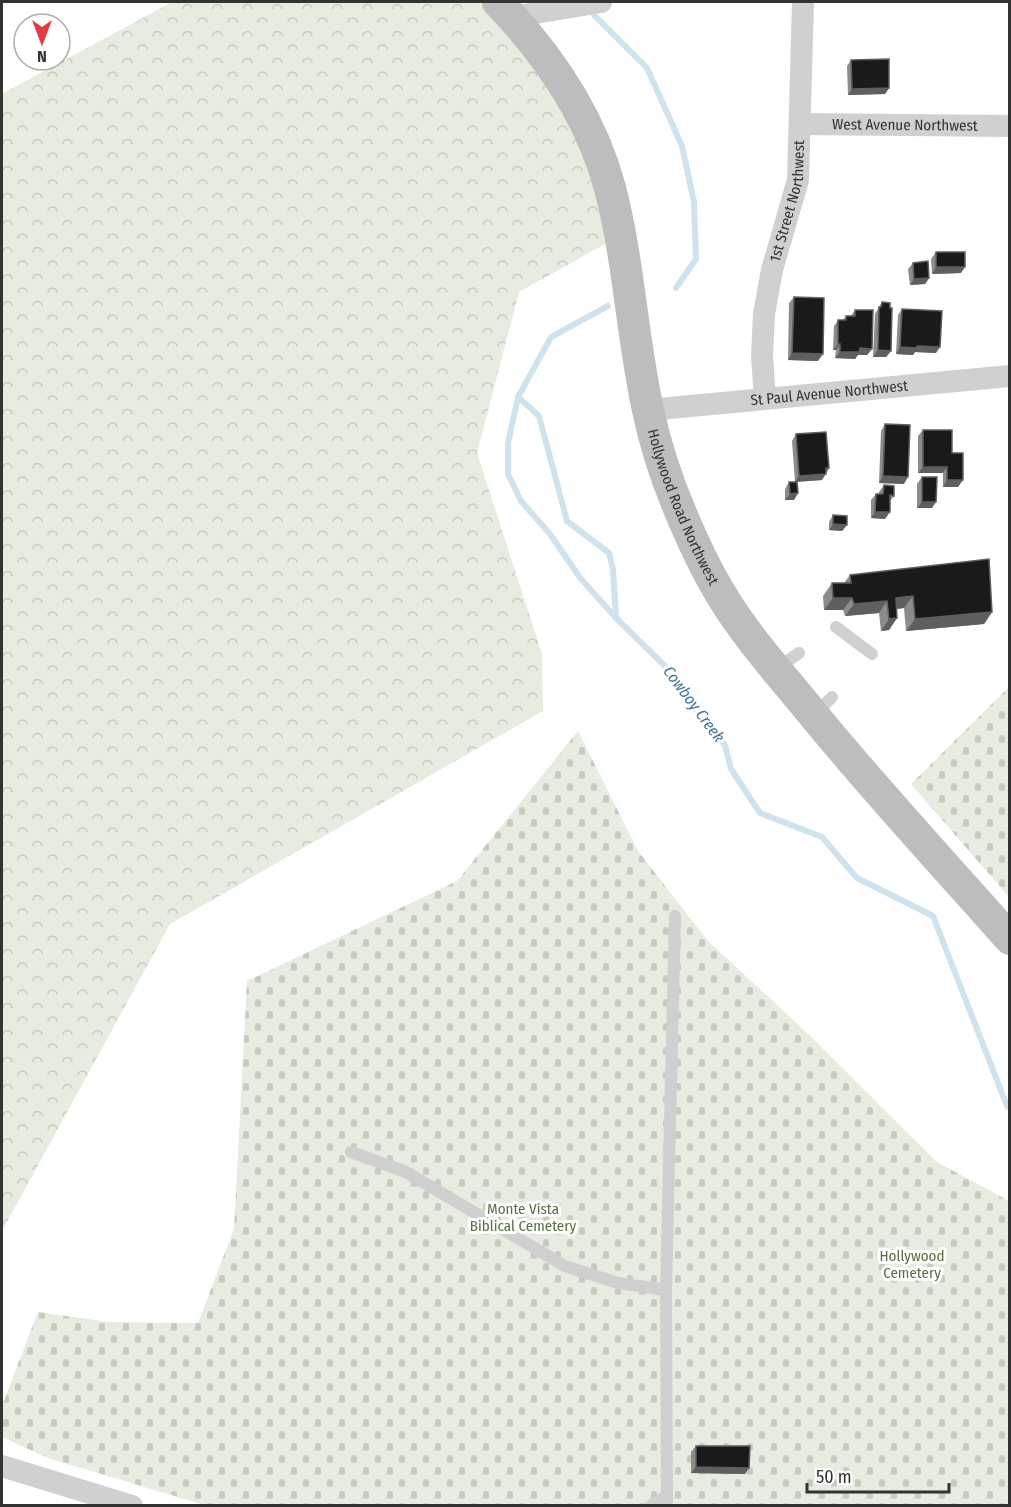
<svg xmlns="http://www.w3.org/2000/svg" width="1011" height="1507" font-family="'Fira Sans Condensed',sans-serif">
  <defs>
    <pattern id="forest-crowns" width="20" height="18" patternUnits="userSpaceOnUse" patternTransform="scale(1.5)"><rect width="20" height="18" fill="#e6ecdf"/><path d="M2 6a3 3 0 1 1 6 0M12 15a3 3 0 1 1 6 0" fill="none" stroke="#c6cbc0"/></pattern>
    <pattern id="cemetery-stones" width="16" height="16" patternUnits="userSpaceOnUse" patternTransform="scale(1.5)"><rect width="16" height="16" fill="#e6ecdf"/><path d="M2 7V4a2 2 0 0 1 4 0v3zM10 15v-3a2 2 0 0 1 4 0v3z" fill="#c6cbc0"/></pattern>
  </defs>
  <rect width="100%" height="100%" fill="#fff"/>
  <polygon fill="url(#forest-crowns)" points="172,2 506,2 573,110 616,238 519,292 477,453 542,654 543,711 170,924 2,1231 2,94"/>
  <g fill="url(#cemetery-stones)">
    <polygon points="1009,687 1009,897 911,784"/>
    <polygon points="578,731 638,851 708,941 806,1032 937,1162 1009,1201 1009,1505 204,1505 48,1458 2,1437 2,1406 38,1312 109,1322 198,1323 234,1229 247,981 457,881"/>
  </g>
  <g fill="none" stroke-linecap="round" stroke-linejoin="round">
    <g stroke="#cfe2ee" stroke-width="6">
      <polyline points="591,8 594,15 647,68 682,146 694,202 696,259 676,288"/>
      <polyline points="608,306 551,337 518,397 539,416 567,521 609,553 613,569 616,618 668,669 698,713 725,745 731,769 760,813 822,837 857,878 933,916 1007,1106 1010,1108"/>
      <polyline points="518,397 508,443 508,474 521,501 550,534 581,579 616,618"/>
    </g>
    <g stroke="#d0d0d0" stroke-width="12">
      <polyline points="836,627 872,654"/>
      <polyline points="776,669 799,653"/>
      <polyline points="814,715 832,697"/>
      <polyline points="351,1152 406,1172 565,1266 618,1283 666,1290"/>
      <polyline points="650,1506 667,1496"/>
      <polyline points="667,1506 666,1290 675,916"/>
    </g>
    <g stroke="#d0d0d0" stroke-width="22">
      <polyline points="512,17 601,2"/>
      <path id="s1" d="M800 124 1010 126"/>
      <path id="s2" d="M765 399 762 356 764 314 772 270 798 180 803 2"/>
      <path id="s3" d="M648 410 1010 376"/>
      <polyline points="2,1466 132,1506"/>
    </g>
    <path stroke="#bdbdbd" stroke-width="32" id="s4" d="M498 2C548 54 591 117 610 188 629 261 632 337 648 410 656 449 670 489 686 525 701 560 719 595 742 626 762 654 785 680 807 707 872 787 942 862 1010 939"/>
  </g>
  <g fill="#8c8c8c">
    <polygon points="851,60 889,88 885,94 848,95 847,66"/>
    <polygon points="936,252 961,273 932,274 931,259"/>
    <polygon points="913,263 929,278 925,284 910,285 908,269"/>
    <polygon points="794,297 818,361 788,360 789,303"/>
    <polygon points="882,302 891,351 886,357 873,357 875,314"/>
    <polygon points="902,309 936,353 915,352 913,355 896,354 898,315"/>
    <polygon points="855,310 872,349 867,355 858,355 855,359 835,358 836,350 833,350 834,326 838,320 843,320 846,316 851,316"/>
    <polygon points="885,424 904,484 879,483 881,431"/>
    <polygon points="923,430 952,453 958,487 943,487 943,473 918,473 918,436"/>
    <polygon points="796,434 826,473 826,474 822,480 795,482 792,441"/>
    <polygon points="922,477 932,508 917,508 917,484"/>
    <polygon points="789,482 798,493 794,500 785,500 785,489"/>
    <polygon points="884,485 894,496 890,501 885,519 871,518 871,500 876,494 879,494 879,492"/>
    <polygon points="833,515 847,525 842,531 829,530 829,522"/>
    <polygon points="850,575 992,612 984,624 906,631 904,608 897,609 897,618 889,630 881,631 879,613 845,616 843,610 824,610 823,596 832,583 844,583"/>
    <polygon points="696,1446 749,1468 745,1474 691,1473 691,1452"/>
  </g>
  <g fill="#5f5f5f">
    <polygon points="889,88 885,94 848,95 852,89"/>
    <polygon points="936,267 965,267 961,273 932,274"/>
    <polygon points="929,278 925,284 910,285 914,279"/>
    <polygon points="838,344 840,344 836,350 833,350"/>
    <polygon points="917,346 940,347 936,353 915,352 913,355 896,354 900,347"/>
    <polygon points="860,348 872,349 867,355 858,355 855,359 835,358 840,352"/>
    <polygon points="878,350 891,351 886,357 873,357"/>
    <polygon points="792,353 823,354 818,361 788,360"/>
    <polygon points="923,467 947,467 943,473 918,473"/>
    <polygon points="826,468 829,468 822,480 795,482 799,476"/>
    <polygon points="883,476 908,477 904,484 879,483"/>
    <polygon points="947,480 963,480 958,487 943,487"/>
    <polygon points="798,493 794,500 785,500 790,494"/>
    <polygon points="922,502 936,502 932,508 917,508"/>
    <polygon points="875,512 890,512 885,519 871,518"/>
    <polygon points="833,524 847,525 842,531 829,530"/>
    <polygon points="913,596 904,608 888,610 896,598"/>
    <polygon points="833,598 852,598 843,610 824,610"/>
    <polygon points="887,601 879,613 845,616 854,604"/>
    <polygon points="992,612 984,624 906,631 915,619"/>
    <polygon points="897,618 889,630 881,631 889,619"/>
    <polygon points="696,1467 749,1468 745,1474 691,1473"/>
  </g>
  <g fill="#1a1a1a" stroke="#5f5f5f" stroke-width="1.5">
    <polygon points="889,59 889,88 852,89 851,60"/>
    <rect x="936" y="252" width="29" height="15"/>
    <polygon points="928,261 929,278 914,279 913,263"/>
    <polygon points="794,297 824,298 823,354 792,353"/>
    <polygon points="882,302 890,303 890,308 892,308 891,351 878,350 879,307 881,307"/>
    <polygon points="902,309 942,311 940,347 917,346 917,348 900,347"/>
    <polygon points="855,310 873,310 872,349 860,348 859,352 840,352 840,344 838,344 838,320 846,320 846,316 855,316"/>
    <polygon points="885,424 910,425 908,477 883,476"/>
    <polygon points="923,430 952,430 952,453 963,453 963,480 947,480 947,467 923,467"/>
    <polygon points="826,432 829,468 826,468 826,474 799,476 796,434"/>
    <polygon points="922,477 937,477 936,502 922,502"/>
    <polygon points="789,482 797,482 798,493 790,494"/>
    <polygon points="884,485 894,486 894,496 890,495 890,512 875,512 876,494 883,494"/>
    <polygon points="833,515 847,516 847,525 833,524"/>
    <polygon points="989,559 992,612 915,619 913,596 896,598 897,618 889,619 887,601 854,604 852,598 833,598 832,583 851,583 850,575"/>
    <polygon points="696,1446 750,1446 749,1468 696,1467"/>
  </g>
  <g text-anchor="middle" dominant-baseline="central" stroke-width="6" stroke-linejoin="round" paint-order="stroke">
    <g font-size="15" fill="#333" stroke="#fff">
      <text stroke="none"><textPath href="#s1" startOffset="105">West Avenue Northwest</textPath></text>
      <text stroke="none"><textPath href="#s2" startOffset="201">1st Street Northwest</textPath></text>
      <text stroke="none"><textPath href="#s3" startOffset="182">St Paul Avenue Northwest</textPath></text>
      <text stroke="none"><textPath href="#s4" startOffset="548">Hollywood Road Northwest</textPath></text>
    </g>
    <g font-size="15" fill="#56703f" stroke="#fff">
      <text x="523" y="1209">Monte Vista<tspan x="523" dy="17">Biblical Cemetery</tspan></text>
      <text x="912" y="1256">Hollywood<tspan x="912" dy="17">Cemetery</tspan></text>
    </g>
    <g font-size="16" font-style="italic" fill="#3f7597" stroke="#fff">
      <text transform="translate(694 704) rotate(53)">Cowboy Creek</text>
    </g>
  </g>
  <rect width="1011" height="1507" fill="none" stroke="#333333" stroke-width="6"/>
  <g transform="translate(42 42) rotate(180)"><circle r="28" fill="#ffffff" stroke="#adadad" stroke-width="1.5"/>
  <path d="M0-4.5L10 22L0 15L-10 22Z" fill="#e63946"/>
  <text y="-9" font-size="16" font-weight="bold" text-anchor="middle" fill="#333333">N</text>
  </g>
  <path d="M807 1483v9h142v-9" fill="none" stroke="#333333" stroke-width="3"/>
  <text x="816" y="1483" font-size="18" fill="#333333" stroke="#ffffff" stroke-width="4.5" paint-order="stroke">50 m</text>
</svg>
